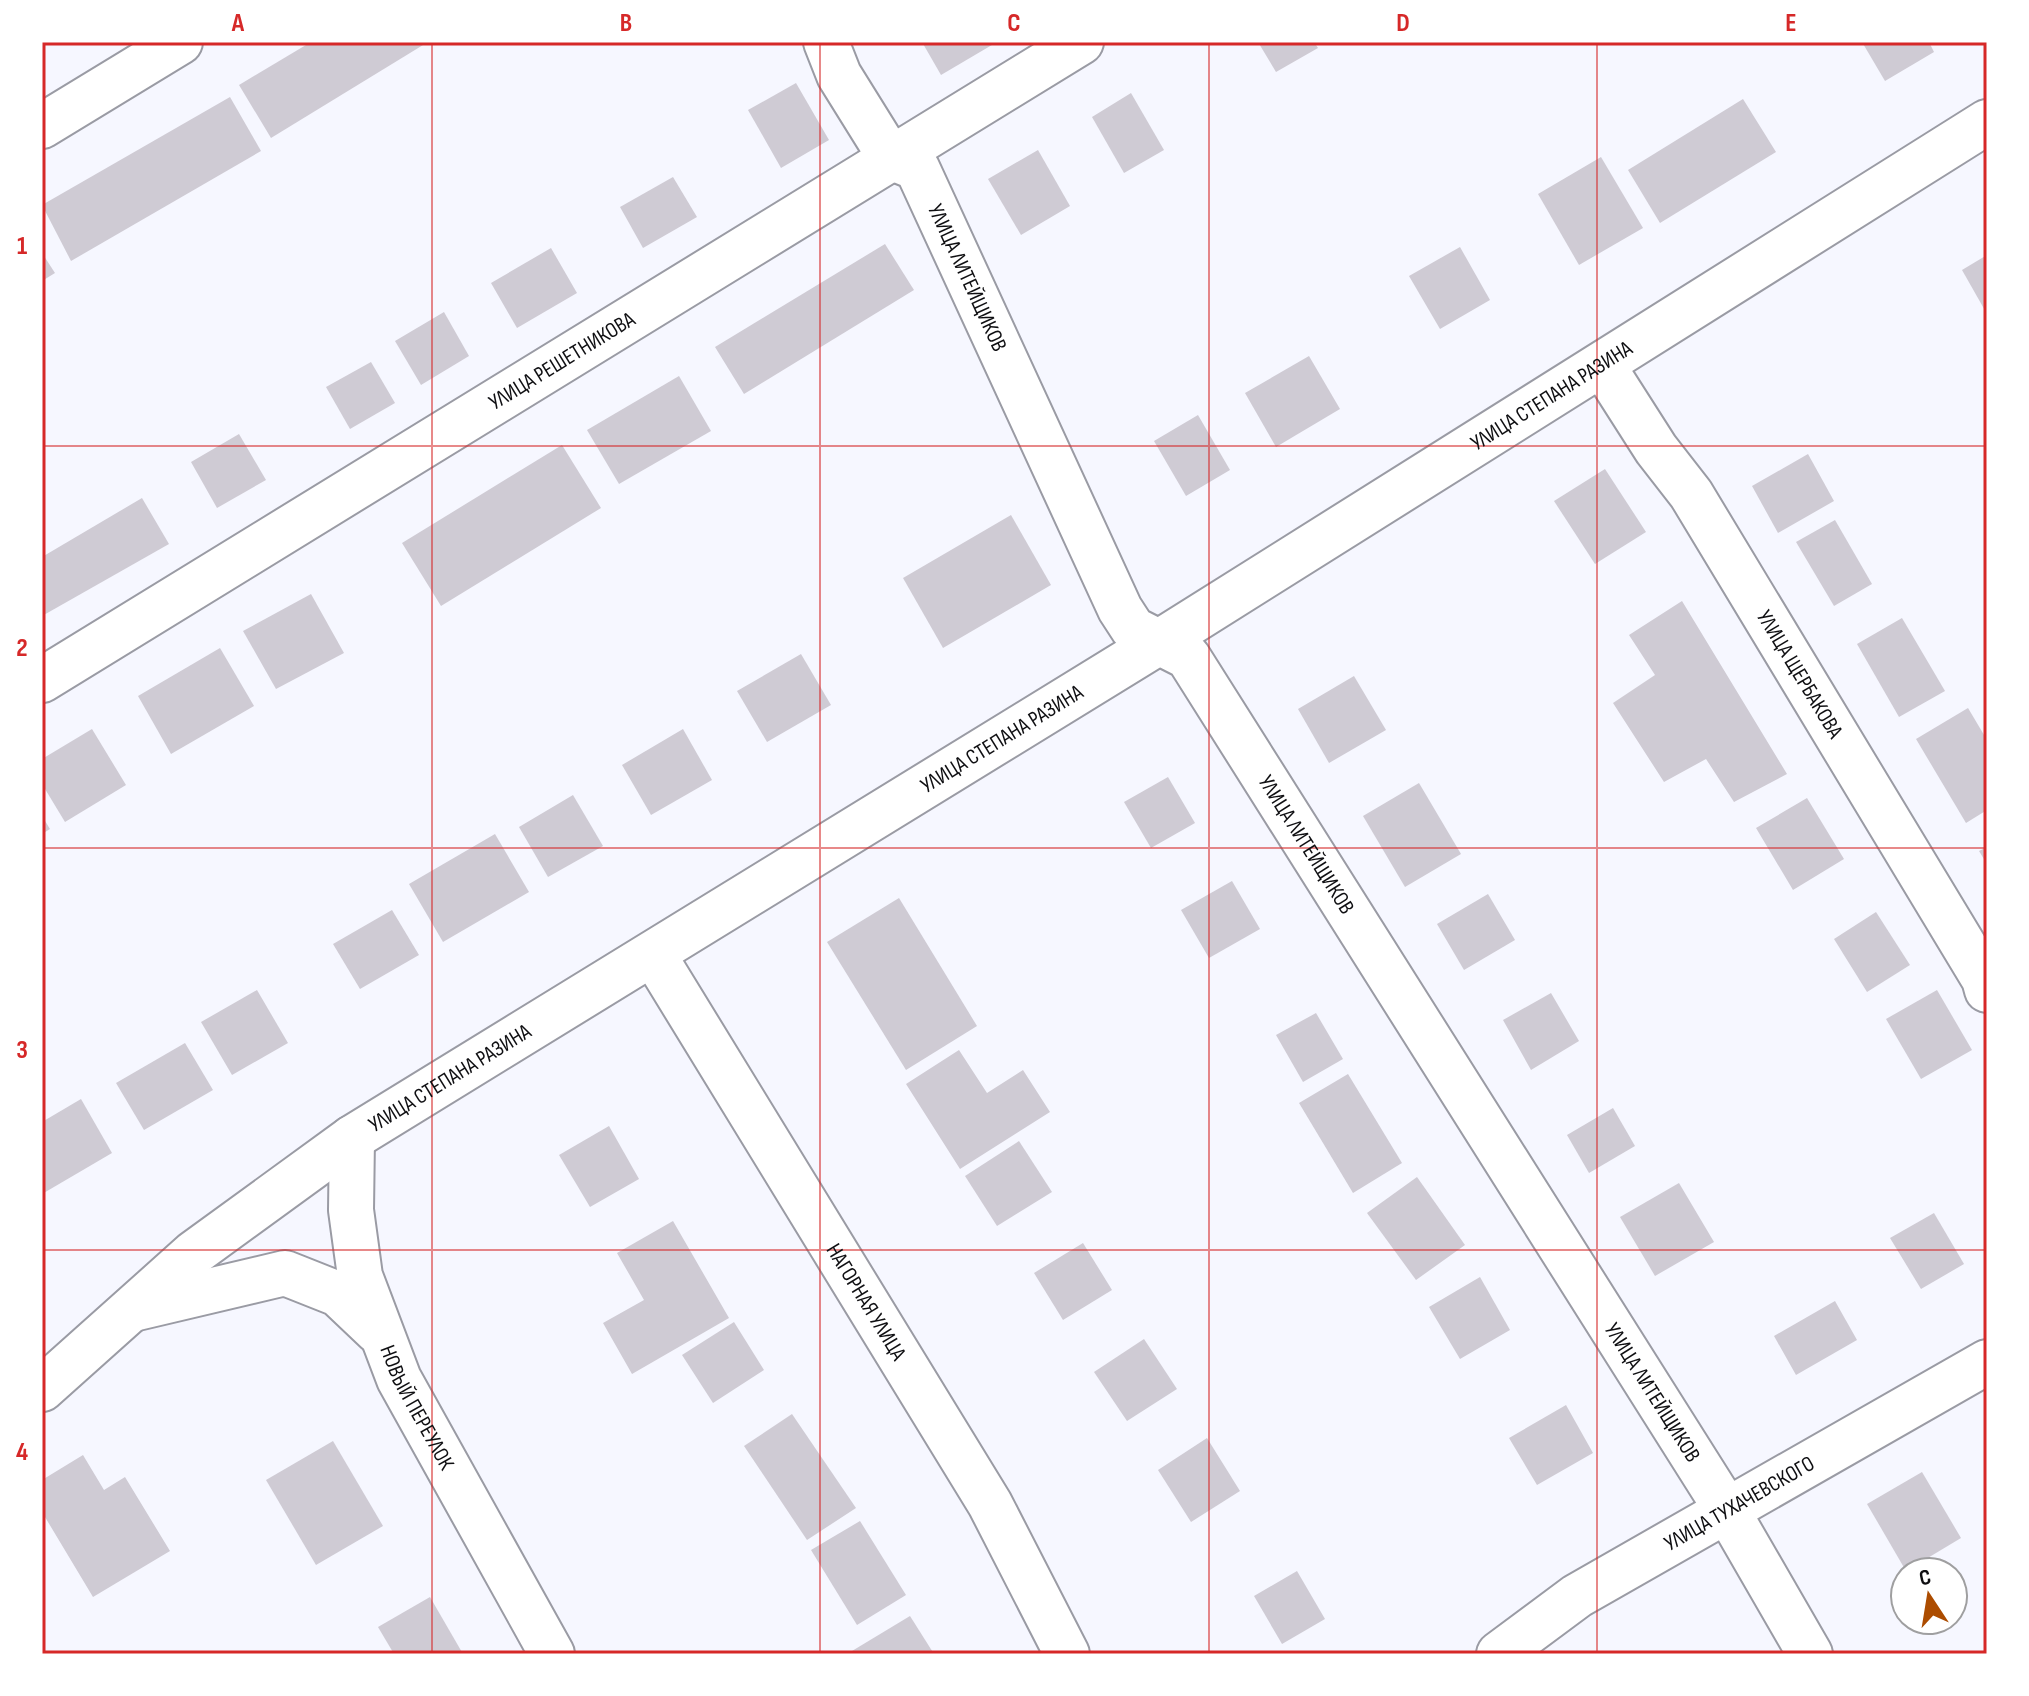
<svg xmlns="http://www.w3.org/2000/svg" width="2029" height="1696" font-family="'Sofia Sans Condensed',sans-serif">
  <rect width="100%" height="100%" fill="#f6f7ff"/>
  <g fill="#cfcbd4">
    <polygon points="311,42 428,42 271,138 239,85"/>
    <polygon points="922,42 997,42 941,75"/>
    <polygon points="1258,42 1314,42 1318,48 1276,72"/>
    <polygon points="1862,42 1929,42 1934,52 1885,81"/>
    <polygon points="796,83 829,140 781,168 748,110"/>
    <polygon points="1131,93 1164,150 1124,173 1092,117"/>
    <polygon points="230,97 261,151 71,261 42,205"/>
    <polygon points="1743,99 1776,152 1660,223 1628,170"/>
    <polygon points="1038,150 1070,206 1021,235 988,179"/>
    <polygon points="1601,157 1643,228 1579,265 1538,194"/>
    <polygon points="673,177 697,217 643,248 620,207"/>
    <polygon points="885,244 914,290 744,394 715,347"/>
    <polygon points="1460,247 1490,300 1440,329 1409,276"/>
    <polygon points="551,248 577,293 517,328 491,283"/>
    <polygon points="42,253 55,273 42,281"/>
    <polygon points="1987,255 1987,314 1962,270"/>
    <polygon points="444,312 469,356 421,385 395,341"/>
    <polygon points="1309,356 1340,409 1276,447 1245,393"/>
    <polygon points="371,362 395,403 350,429 326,387"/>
    <polygon points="679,376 711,431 619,484 587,430"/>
    <polygon points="1198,415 1230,470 1186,496 1154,441"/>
    <polygon points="239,434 266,480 217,508 191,462"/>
    <polygon points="562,445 601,508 441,606 402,543"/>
    <polygon points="1808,454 1834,501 1778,533 1752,486"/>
    <polygon points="1605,469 1646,532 1595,564 1554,501"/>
    <polygon points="142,498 169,544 42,616 42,557"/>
    <polygon points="1011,515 1051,585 943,648 903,578"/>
    <polygon points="1835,520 1872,584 1834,606 1796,542"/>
    <polygon points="311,594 344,653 276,689 243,631"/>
    <polygon points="1682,601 1787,774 1734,802 1706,759 1664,782 1613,703 1655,675 1629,635"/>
    <polygon points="1902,618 1945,691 1899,717 1857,644"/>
    <polygon points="220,648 254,706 171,754 138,696"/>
    <polygon points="801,654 831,705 767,742 737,691"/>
    <polygon points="1354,676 1386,730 1329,763 1298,709"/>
    <polygon points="1968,708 1987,740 1987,810 1966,823 1916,739"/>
    <polygon points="92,729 126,785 65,822 42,784 42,759"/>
    <polygon points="683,729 712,780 651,815 622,765"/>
    <polygon points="1168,777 1195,823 1151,848 1124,802"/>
    <polygon points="1419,783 1461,854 1405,887 1363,816"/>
    <polygon points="573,795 603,846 548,877 519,827"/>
    <polygon points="1807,798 1844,859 1793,890 1756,828"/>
    <polygon points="42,816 50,829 42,834"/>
    <polygon points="495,834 529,892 443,942 409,884"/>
    <polygon points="1987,847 1987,864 1979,851"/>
    <polygon points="1232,881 1260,929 1209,958 1181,910"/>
    <polygon points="1488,894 1515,940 1464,970 1437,924"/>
    <polygon points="899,898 977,1026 906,1070 827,942"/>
    <polygon points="392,910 419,955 360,989 333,944"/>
    <polygon points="1876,912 1910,965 1867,992 1834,939"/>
    <polygon points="257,990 288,1043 232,1075 201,1022"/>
    <polygon points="1937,990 1972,1050 1921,1079 1886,1019"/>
    <polygon points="1551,993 1579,1041 1531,1070 1503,1020"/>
    <polygon points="1316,1013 1343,1059 1303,1082 1276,1035"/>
    <polygon points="185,1043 213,1090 144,1130 116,1083"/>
    <polygon points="959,1050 987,1093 1023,1070 1050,1112 960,1169 906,1084"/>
    <polygon points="1348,1074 1402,1163 1353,1193 1299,1103"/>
    <polygon points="81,1099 112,1153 42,1194 42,1122"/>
    <polygon points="1613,1108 1635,1146 1589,1173 1567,1135"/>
    <polygon points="609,1126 639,1179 590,1207 559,1155"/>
    <polygon points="1019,1141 1052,1192 997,1226 965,1176"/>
    <polygon points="1417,1177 1465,1245 1416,1280 1367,1213"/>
    <polygon points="1679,1183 1714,1242 1655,1276 1620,1217"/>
    <polygon points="1934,1213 1964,1264 1921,1289 1890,1238"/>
    <polygon points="673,1221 729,1318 632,1374 603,1323 644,1300 617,1253"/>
    <polygon points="1083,1243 1112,1290 1063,1320 1034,1273"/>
    <polygon points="1480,1277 1510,1330 1460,1359 1429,1307"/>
    <polygon points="1835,1301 1857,1340 1796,1375 1774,1336"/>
    <polygon points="734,1322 764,1370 713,1403 682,1355"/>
    <polygon points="1144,1339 1177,1389 1127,1421 1094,1372"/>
    <polygon points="1566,1405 1593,1453 1537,1485 1509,1438"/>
    <polygon points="792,1414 856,1508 807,1540 744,1446"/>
    <polygon points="1207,1438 1240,1491 1191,1522 1158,1470"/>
    <polygon points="333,1441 383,1526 316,1565 266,1480"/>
    <polygon points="83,1455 104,1490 125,1477 170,1551 93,1597 42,1512 42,1480"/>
    <polygon points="1922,1472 1961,1538 1906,1571 1867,1504"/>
    <polygon points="860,1521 906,1595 857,1625 811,1550"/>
    <polygon points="1297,1571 1325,1619 1282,1644 1254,1596"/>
    <polygon points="430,1597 463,1654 394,1654 378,1627"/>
    <polygon points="910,1616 934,1654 847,1654"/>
  </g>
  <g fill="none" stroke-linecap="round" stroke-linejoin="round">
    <defs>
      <g id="minor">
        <path id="s1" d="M826 42 839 75 890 157 917 168 1120 609 1133 629 1188 657 1728 1512 1810 1654"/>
        <polyline points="42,126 180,42"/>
        <path id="s2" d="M1603 366 1656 449 1691 494 1984 979 1987 990"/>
        <path id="s3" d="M42 680 1081 42"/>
        <path id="s4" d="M653 954 990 1504 1067 1654"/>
        <path id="s5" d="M352 1138 351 1210 360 1276 399 1379 552 1654"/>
        <polyline points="137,1308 285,1273 338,1294 377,1331"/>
        <path id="s6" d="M42 1389 194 1253 352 1138 1161 641 1987 122"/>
        <path id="s7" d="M1499 1654 1577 1596 1987 1362"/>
      </g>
    </defs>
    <use href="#minor" stroke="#9a9ba4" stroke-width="48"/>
    <use href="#minor" stroke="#fff" stroke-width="44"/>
  </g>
  <path fill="none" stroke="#d62828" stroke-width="2" stroke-opacity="0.55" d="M432 42V1654M820 42V1654M1209 42V1654M1597 42V1654M42 446H1987M42 848H1987M42 1250H1987"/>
  <g text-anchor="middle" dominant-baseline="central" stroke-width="8" stroke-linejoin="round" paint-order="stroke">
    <g font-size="22" fill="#0f0f12" stroke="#fff">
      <text stroke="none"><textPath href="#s1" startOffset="282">УЛИЦА ЛИТЕЙЩИКОВ</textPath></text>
      <text stroke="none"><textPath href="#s3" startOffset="610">УЛИЦА РЕШЕТНИКОВА</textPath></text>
      <text stroke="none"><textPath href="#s6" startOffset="1810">УЛИЦА СТЕПАНА РАЗИНА</textPath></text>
      <text stroke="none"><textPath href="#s2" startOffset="366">УЛИЦА ЩЕРБАКОВА</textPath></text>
      <text stroke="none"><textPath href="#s6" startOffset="1162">УЛИЦА СТЕПАНА РАЗИНА</textPath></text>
      <text stroke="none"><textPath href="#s1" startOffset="954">УЛИЦА ЛИТЕЙЩИКОВ</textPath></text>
      <text stroke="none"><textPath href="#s6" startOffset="514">УЛИЦА СТЕПАНА РАЗИНА</textPath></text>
      <text stroke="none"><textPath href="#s4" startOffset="408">НАГОРНАЯ УЛИЦА</textPath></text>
      <text stroke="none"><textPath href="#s1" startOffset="1602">УЛИЦА ЛИТЕЙЩИКОВ</textPath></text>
      <text stroke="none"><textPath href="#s5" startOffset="282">НОВЫЙ ПЕРЕУЛОК</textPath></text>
      <text stroke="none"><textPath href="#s7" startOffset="284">УЛИЦА ТУХАЧЕВСКОГО</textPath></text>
    </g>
  </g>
  <rect width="2029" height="1696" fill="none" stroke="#ffffff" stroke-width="88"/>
  <g transform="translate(1929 1596) rotate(348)"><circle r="38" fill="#ffffff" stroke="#9f9fa0" stroke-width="2"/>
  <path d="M0-6L14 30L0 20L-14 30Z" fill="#ac4c00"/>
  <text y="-12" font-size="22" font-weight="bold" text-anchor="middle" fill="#0f0f12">С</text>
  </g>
  <rect x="44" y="44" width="1941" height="1608" fill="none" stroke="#d62828" stroke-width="3"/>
  <g font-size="26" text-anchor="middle" font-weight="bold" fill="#d62828">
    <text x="238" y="31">A</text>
    <text x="626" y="31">B</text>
    <text x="1014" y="31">C</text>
    <text x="1403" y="31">D</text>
    <text x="1791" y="31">E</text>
    <text x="22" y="254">1</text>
    <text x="22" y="656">2</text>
    <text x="22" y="1058">3</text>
    <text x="22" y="1460">4</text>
  </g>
</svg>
